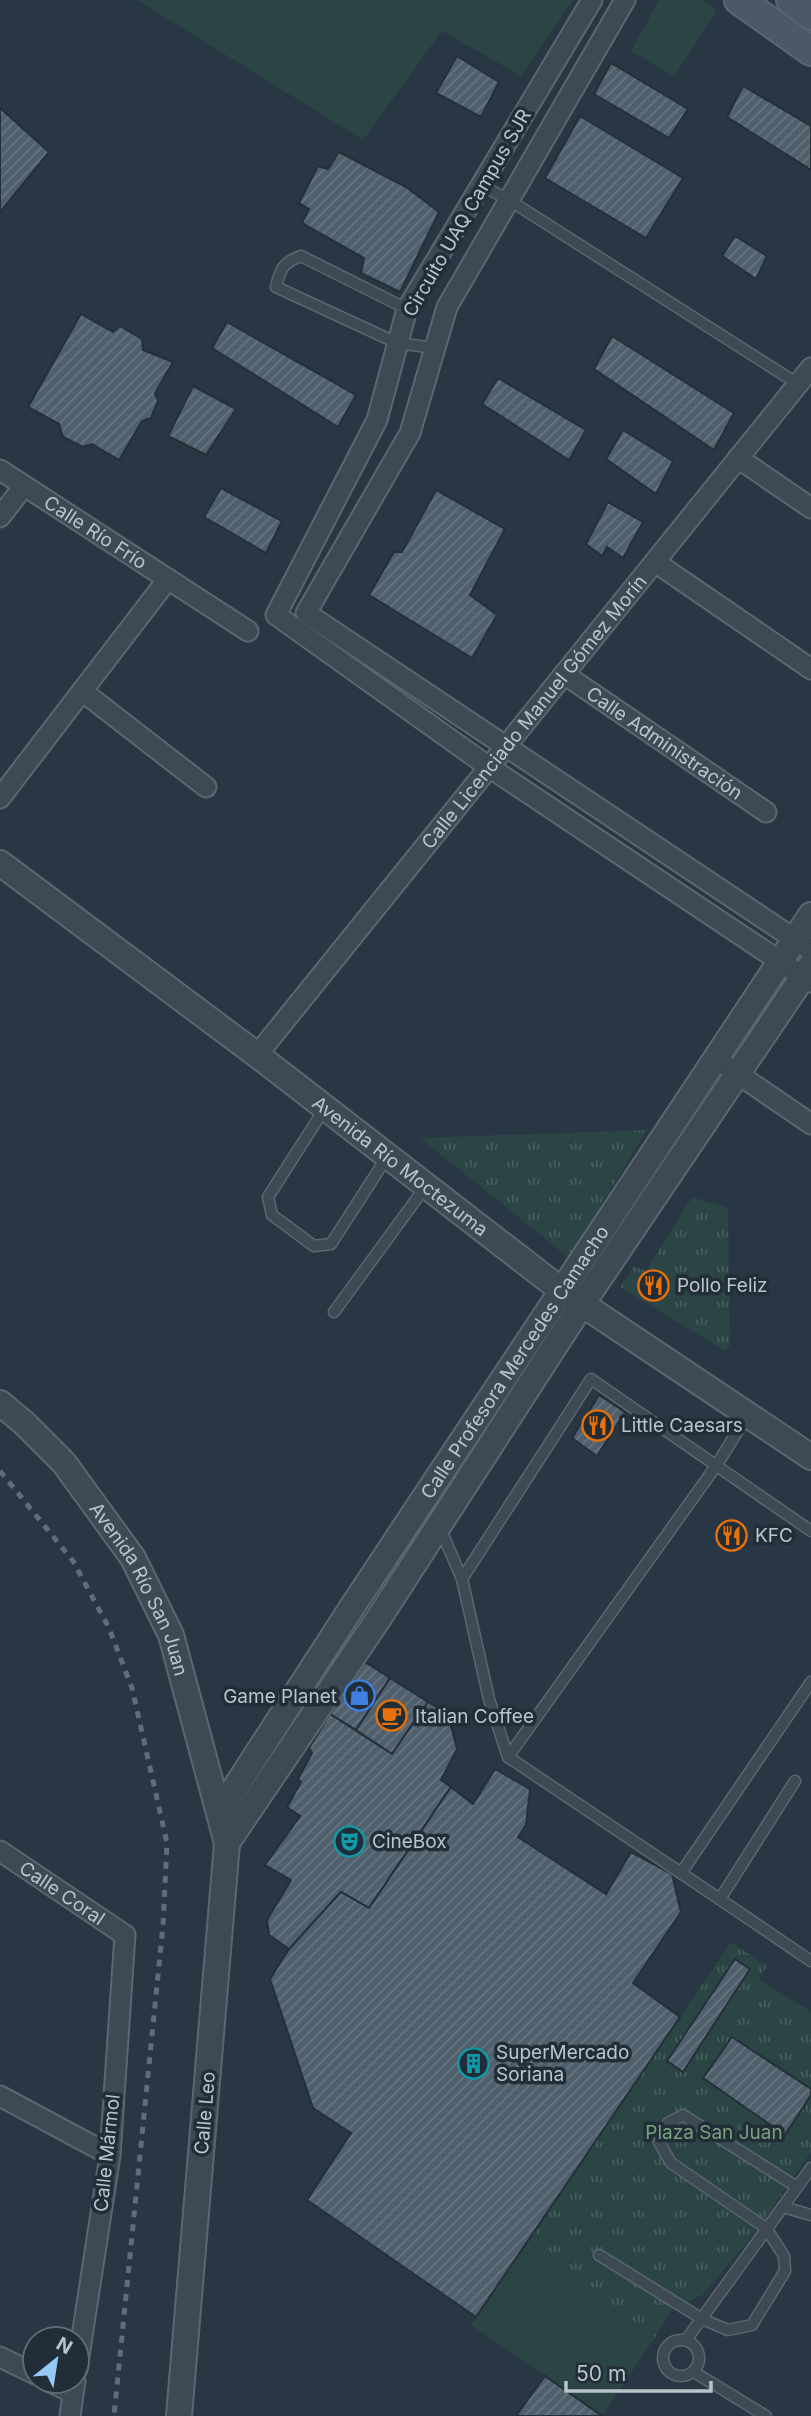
<svg xmlns="http://www.w3.org/2000/svg" width="811" height="2416" font-family="Inter,sans-serif">
  <defs>
    <pattern id="park-tufts" width="24" height="20" patternUnits="userSpaceOnUse" patternTransform="scale(1.75)"><rect width="24" height="20" fill="#2b4444"/><path d="M3 7l-1-3M5 7V3M7 7l1-3M15 17l-1-3M17 17v-4M19 17l1-3" fill="none" stroke="#485d5e"/></pattern>
    <pattern id="building-hatch" width="6" height="6" patternUnits="userSpaceOnUse" patternTransform="scale(1.75)"><rect width="6" height="6" fill="#4f5f6b"/><path d="M-1 1l2-2M0 6l6-6M5 7l2-2" fill="none" stroke="#66747f"/></pattern>
  </defs>
  <rect width="100%" height="100%" fill="#283743"/>
  <g fill="#2b4444">
    <polygon points="137,0 573,0 521,76 442,31 363,140"/>
    <polygon points="659,0 701,0 717,10 674,77 631,51"/>
    <polygon points="523,2248 654,2339 603,2415 471,2325"/>
  </g>
  <g fill="url(#park-tufts)">
    <polygon points="647,1130 569,1258 420,1138"/>
    <polygon points="692,1197 728,1208 730,1345 725,1351 620,1287 634,1266 646,1271"/>
    <polygon points="731,1942 767,1966 759,1979 811,2012 811,2152 760,2226 704,2294 672,2310 654,2339 523,2248"/>
  </g>
  <g fill="url(#building-hatch)" stroke="#23303a" stroke-width="2">
    <polygon points="457,56 499,82 481,117 436,93"/>
    <polygon points="611,63 688,109 669,138 594,94"/>
    <polygon points="743,86 811,126 811,170 727,117"/>
    <polygon points="0,108 49,152 0,212"/>
    <polygon points="580,116 683,178 646,238 545,178"/>
    <polygon points="339,152 406,187 439,212 400,292 361,273 364,258 302,223 309,209 299,203 318,166 328,169"/>
    <polygon points="735,236 767,256 756,279 722,256"/>
    <polygon points="81,314 113,332 120,326 142,339 143,350 173,362 155,393 158,401 151,418 142,421 119,460 92,444 83,447 63,437 59,424 28,407"/>
    <polygon points="227,322 356,395 338,427 212,348"/>
    <polygon points="612,336 734,413 714,450 594,369"/>
    <polygon points="498,378 586,430 569,460 482,404"/>
    <polygon points="193,386 236,409 206,455 168,436"/>
    <polygon points="623,430 673,461 656,494 606,459"/>
    <polygon points="221,488 282,521 266,553 204,517"/>
    <polygon points="436,490 505,529 470,595 497,615 472,658 369,595 394,552 402,552"/>
    <polygon points="608,502 643,522 623,558 607,547 602,556 586,544"/>
    <polygon points="599,1395 625,1412 597,1456 572,1438"/>
    <polygon points="365,1662 390,1678 356,1730 330,1714"/>
    <polygon points="390,1678 428,1702 392,1754 356,1730"/>
    <polygon points="428,1702 448,1714 457,1749 441,1780 451,1787 369,1908 341,1892 289,1949 269,1935 267,1920 291,1880 265,1865 300,1816 287,1807 301,1782 298,1779 312,1753 309,1748 330,1714 392,1754"/>
    <polygon points="495,1769 530,1789 526,1825 518,1837 606,1894 631,1852 672,1874 681,1912 633,1983 680,2017 476,2317 307,2200 351,2133 313,2108 270,1979 289,1949 341,1892 369,1908 451,1787 473,1804"/>
    <polygon points="735,1959 750,1969 683,2072 667,2061"/>
    <polygon points="732,2037 811,2089 811,2095 785,2135 703,2078"/>
    <polygon points="545,2376 602,2416 516,2416"/>
  </g>
  <g fill="none" stroke-linecap="round" stroke-linejoin="round">
    <defs>
      <g id="service">
        <polyline points="481,185 509,200 798,384"/>
        <path d="M407 309 301 256C283 262 280 270 276 287L397 343 435 348"/>
        <polyline points="325,1108 268,1197 272,1215 314,1246 331,1244 387,1157"/>
        <polyline points="334,1312 426,1186"/>
        <polyline points="440,1528 462,1579 489,1699 508,1757 681,1873"/>
        <polyline points="462,1579 591,1379 811,1531"/>
        <polyline points="811,1682 681,1873 811,1961"/>
        <polyline points="508,1757 716,1466 747,1416"/>
        <polyline points="720,1899 795,1781"/>
        <polyline points="783,2207 811,2215"/>
        <polyline points="599,2255 702,2319 728,2330 752,2325 785,2271 784,2256 766,2228 671,2163 659,2142 668,2123 683,2115 797,2187"/>
        <circle cx="681" cy="2358" r="18"/>
        <polyline points="686,2340 811,2168"/>
        <polyline points="694,2372 766,2416"/>
      </g>
      <g id="minor">
        <polyline points="592,0 407,309 377,420 276,615 489,767 811,982"/>
        <polyline points="625,0 447,307 410,433 306,613 811,950"/>
        <polyline points="738,458 811,508"/>
        <path id="s1" d="M0 470 248 631"/>
        <polyline points="0,517 24,486"/>
        <polyline points="655,562 811,669"/>
        <path id="s2" d="M564 674 766 812"/>
        <polyline points="82,691 206,787"/>
        <polyline points="0,798 168,579"/>
        <path id="s3" d="M257 1055 811 368"/>
        <polyline points="716,1059 811,1124"/>
        <path id="s4" d="M0 1851 125 1935 110 2155 77 2369"/>
        <polyline points="0,2096 110,2155"/>
        <polyline points="0,2357 35,2374"/>
        <polyline points="48,2381 73,2393"/>
        <polyline points="70,2416 75,2381"/>
      </g>
      <g id="tertiary">
        <path id="s5" d="M0 863 257 1055 561 1290 811 1457"/>
        <path id="s6" d="M0 1403 24 1423 64 1463 133 1558 171 1635 227 1843 179 2416"/>
        <path id="s7" d="M220 1811 354 1604 811 915"/>
        <polyline points="227,1843 379,1618 582,1304 811,965"/>
      </g>
      <g id="secondary">
        <polyline points="739,0 811,51"/>
        <polyline points="791,0 811,15"/>
      </g>
    </defs>
    <use href="#service" stroke="#5b6770" stroke-width="13"/>
    <use href="#minor" stroke="#5b6770" stroke-width="23"/>
    <use href="#tertiary" stroke="#5b6770" stroke-width="28"/>
    <use href="#secondary" stroke="#5b6770" stroke-width="32"/>
    <use href="#service" stroke="#3d4953" stroke-width="10"/>
    <use href="#minor" stroke="#3d4953" stroke-width="19"/>
    <use href="#tertiary" stroke="#3d4953" stroke-width="24"/>
    <use href="#secondary" stroke="#4b5866" stroke-width="28"/>
    <polyline stroke="#5f6d79" stroke-width="5" stroke-dasharray="7 7" stroke-linecap="butt" points="0,1471 73,1561 109,1628 132,1688 167,1843 163,1925 114,2416"/>
  </g>
  <defs>
    <symbol id="restaurant-ring" viewBox="-11 -11 22 22"><circle r="9.5" fill="#212e38" stroke="#e8710a" stroke-width="1.5"/><path d="M-5-6h1v4h1v-4h1v4h1v-4h1v5L-1.5 .5V6h-2V.5L-5-1ZM5-6V6H3V1.5H1.5Q1.5-4 5-6Z" fill="#e8710a"/></symbol>
    <symbol id="shop-ring" viewBox="-11 -11 22 22"><circle r="9.5" fill="#212e38" stroke="#3f7fe0" stroke-width="1.5"/><path d="M-5-2.5h2.3a2.7 3.5 0 0 1 5.4 0H5L5.5 6h-11ZM-1.5-2.5h3a1.5 2.3 0 0 0-3 0Z" fill="#3f7fe0"/></symbol>
    <symbol id="cafe-ring" viewBox="-11 -11 22 22"><circle r="9.5" fill="#212e38" stroke="#e8710a" stroke-width="1.5"/><path d="M-5.5-4.5H6V0H3Q3 3.5 0 3.5H-2.5Q-5.5 3.5-5.5 0ZM3-3.2v2h1.7v-2ZM-6 4.5H4V6H-6Z" fill="#e8710a"/></symbol>
    <symbol id="theatre-ring" viewBox="-11 -11 22 22"><circle r="9.5" fill="#212e38" stroke="#0f9aa8" stroke-width="1.5"/><path d="M-5-5.5Q0-4 5-5.5V0Q5 5 0 6Q-5 5-5 0ZM-3.3-2.5H-1v1.5H-3.3ZM1-2.5H3.3v1.5H1ZM-2.8 1Q0 5.5 2.8 1Z" fill="#0f9aa8"/></symbol>
    <symbol id="building-ring" viewBox="-11 -11 22 22"><circle r="9.5" fill="#212e38" stroke="#0f9aa8" stroke-width="1.5"/><path d="M-4-6H4V6H1V3H-1V6H-4ZM-2.5-4.3h1.7v1.8h-1.7ZM.8-4.3h1.7v1.8H.8ZM-2.5-1h1.7V.8h-1.7ZM.8-1h1.7V.8H.8Z" fill="#0f9aa8"/></symbol>
  </defs>
  <g fill-rule="evenodd">
    <use href="#restaurant-ring" x="636" y="1268" width="35" height="35"/>
    <use href="#restaurant-ring" x="580" y="1408" width="35" height="35"/>
    <use href="#restaurant-ring" x="714" y="1518" width="35" height="35"/>
    <use href="#shop-ring" x="342" y="1678" width="35" height="35"/>
    <use href="#cafe-ring" x="374" y="1698" width="35" height="35"/>
    <use href="#theatre-ring" x="332" y="1824" width="35" height="35"/>
    <use href="#building-ring" x="456" y="2046" width="35" height="35"/>
  </g>
  <g text-anchor="middle" dominant-baseline="central" stroke-width="7" stroke-linejoin="round" paint-order="stroke">
    <g font-size="19" fill="#bac4cc" stroke="#212e38">
      <text transform="translate(467 213) rotate(-60)">Circuito UAQ Campus SJR</text>
      <text stroke="none"><textPath href="#s1" startOffset="114">Calle Río Frío</textPath></text>
      <text stroke="none"><textPath href="#s3" startOffset="441">Calle Licenciado Manuel Gómez Morín</textPath></text>
      <text stroke="none"><textPath href="#s2" startOffset="122">Calle Administración</textPath></text>
      <text stroke="none"><textPath href="#s5" startOffset="502">Avenida Río Moctezuma</textPath></text>
      <text stroke="none"><textPath href="#s7" startOffset="537">Calle Profesora Mercedes Camacho</textPath></text>
      <text stroke="none"><textPath href="#s6" startOffset="236">Avenida Río San Juan</textPath></text>
      <text stroke="none"><textPath href="#s4" startOffset="75">Calle Coral</textPath></text>
      <text transform="translate(205 2113) rotate(-85)">Calle Leo</text>
      <text transform="translate(107 2153) rotate(-84)">Calle Mármol</text>
    </g>
    <g font-size="19" fill="#bac4cc" stroke="#212e38" text-anchor="start">
      <text x="677" y="1285">Pollo Feliz</text>
      <text x="621" y="1425">Little Caesars</text>
      <text x="755" y="1535">KFC</text>
      <text x="337" y="1696" text-anchor="end">Game Planet</text>
      <text x="415" y="1716">Italian Coffee</text>
      <text x="372" y="1841">CineBox</text>
      <text x="496" y="2052">SuperMercado<tspan x="496" dy="22">Soriana</tspan></text>
    </g>
    <g font-size="19" fill="#79a17d" stroke="#212e38">
      <text x="714" y="2132">Plaza San Juan</text>
    </g>
  </g>
  <g transform="translate(56 2360) rotate(30)"><circle r="33" fill="#212e38" stroke="#5e6a73" stroke-width="2"/>
  <path d="M0-5L12 26L0 18L-12 26Z" fill="#96c8f5"/>
  <text y="-10" font-size="19" font-weight="bold" text-anchor="middle" fill="#bac4cc">N</text>
  </g>
  <path d="M566 2381v10h145v-10" fill="none" stroke="#bac4cc" stroke-width="3.5"/>
  <text x="576" y="2381" font-size="21" fill="#bac4cc" stroke="#212e38" stroke-width="5" paint-order="stroke">50 m</text>
</svg>
